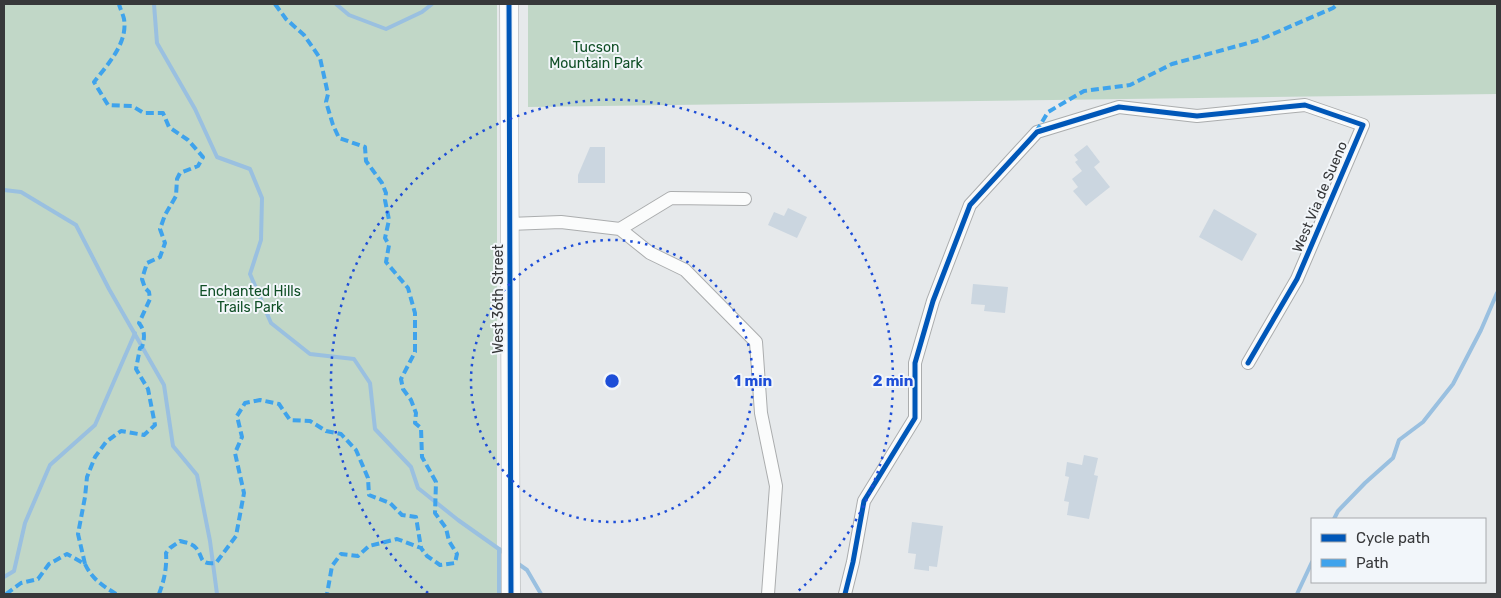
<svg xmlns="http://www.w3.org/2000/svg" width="1501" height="598" font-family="Rubik,sans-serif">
  <rect width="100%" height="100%" fill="#e6e9eb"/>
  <g fill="#c1d7c7">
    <rect x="4" y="4" width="493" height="590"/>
    <polygon points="528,4 1497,4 1497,94 528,107"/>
  </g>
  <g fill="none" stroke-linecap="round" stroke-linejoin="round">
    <g stroke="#9ac0e0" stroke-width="4">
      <polyline points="154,4 157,43 195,109 217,157 250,169 262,198 261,240 250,274 271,323 310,354 354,359 370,383 375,429 411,467 418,488 458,520 506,554"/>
      <polyline points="336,4 349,15 386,29 422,12 432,4"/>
      <polyline points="4,190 21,192 76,225 109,289 164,385 173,446 197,475 210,541 217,594"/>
      <polyline points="1334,519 1338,511 1365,483 1393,458 1399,440 1423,422 1453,384 1481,330 1497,293"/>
      <polyline points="499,549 499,594"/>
      <polyline points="517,563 527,570 541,594"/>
      <polyline points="4,577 14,571 25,523 50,465 95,425 135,333"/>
      <polyline points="1297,594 1312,562"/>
    </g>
  </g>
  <g fill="#cbd6e0">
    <polygon points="1087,145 1100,162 1094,167 1110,187 1086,206 1073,191 1078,187 1072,179 1082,171 1075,162 1078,160 1074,155"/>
    <polygon points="590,147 605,147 605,183 578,183 578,175"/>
    <polygon points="788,208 807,217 797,238 768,225 774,212 784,216"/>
    <polygon points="1214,209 1257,234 1242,261 1199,237"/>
    <polygon points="973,284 1008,287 1005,313 984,311 985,305 971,304"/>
    <polygon points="1084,455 1098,458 1094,475 1098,476 1089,519 1067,515 1069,502 1064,501 1069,477 1065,476 1067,462 1082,465"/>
    <polygon points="912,522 943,526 937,567 929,566 929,571 914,569 916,554 908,553"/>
  </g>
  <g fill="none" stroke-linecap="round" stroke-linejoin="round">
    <defs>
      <g id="street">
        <polyline points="509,224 561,222 620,229 650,253 685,270 756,342 761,413 776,486 768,594"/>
        <polyline points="620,229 671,198 745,199"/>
        <polyline points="845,594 853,562 864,501 915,418 915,363 933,301 970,205 1037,132 1119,107 1197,116 1305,105 1363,125 1297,279 1248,363"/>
      </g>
      <polyline id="secondary" points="509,4 511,594"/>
    </defs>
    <use href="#street" stroke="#abadae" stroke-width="14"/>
    <use href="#secondary" stroke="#abadae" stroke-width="19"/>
    <use href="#street" stroke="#fbfcfc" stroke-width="12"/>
    <use href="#secondary" stroke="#fbfcfc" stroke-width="18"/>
    <g stroke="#3fa3ec" stroke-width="4" stroke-dasharray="8 4" stroke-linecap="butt">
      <polyline points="275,4 286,19 304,35 320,58 328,94 326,102 333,125 339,138 365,147 366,161 382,183 386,193 385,200 389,220 385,238 389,245 386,262 408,288 415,313 415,352 401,379 403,389 411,400 416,413 415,423 421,428 422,457 436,482 435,513 446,528 449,541 457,554 455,563 440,565 427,556 421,548 397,539 369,546 358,556 341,554 332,566 327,594"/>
      <polyline points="1036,132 1048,112 1084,91 1130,85 1172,64 1259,40 1333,8 1338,4"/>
      <path d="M85 564C92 579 103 586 116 594"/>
      <path d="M6 594 21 583 38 579 49 564 67 554 85 564 78 534 85 497 87 477 95 457 106 442 121 431 144 435 155 425 148 389 136 369 140 348 142 347C145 337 145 331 139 323L150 299 149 292 145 288 142 279 147 263 160 257 165 243 160 229 165 215 176 196 177 179 180 173 198 166 203 157 188 140 169 127 163 113H144L132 106 108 105 94 82C108 64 128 43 124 19 123 14 120 9 119 4"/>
      <path d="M159 594C164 581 167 568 166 553L170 548 180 541C186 543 192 543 196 548 204 557 198 565 216 563L236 536 244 493 235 453 242 437 237 416 245 403 260 400 279 404 290 420 310 421 326 431 341 434 356 450 368 478 369 495 390 503 402 515 416 517 421 548"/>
    </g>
    <defs>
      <g id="cycleway">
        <polyline points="509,4 511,594"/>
        <polyline points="845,594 853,562 864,501 915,418 915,363 933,301 970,205 1037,132 1119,107 1197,116 1305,105 1363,125 1297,279 1248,363"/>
      </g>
    </defs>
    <use href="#cycleway" stroke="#f2f6fa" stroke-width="8"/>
    <use href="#cycleway" stroke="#0057b8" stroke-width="5"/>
  </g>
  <g fill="none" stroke="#1d4ed8" stroke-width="2.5" stroke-dasharray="2.5 5">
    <circle cx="612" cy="381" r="141"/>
    <path d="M428 593A281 281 0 1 1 796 593"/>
  </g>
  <g text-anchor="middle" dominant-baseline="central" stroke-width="4" stroke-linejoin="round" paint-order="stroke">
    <g font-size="14" fill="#104f26" stroke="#f2f6fa">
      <text x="596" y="47">Tucson<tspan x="596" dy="16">Mountain Park</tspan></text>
      <text x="250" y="291">Enchanted Hills<tspan x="250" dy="16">Trails Park</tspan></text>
    </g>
    <g font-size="14" fill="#37383a" stroke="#f2f6fa">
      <text transform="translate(1320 197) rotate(-67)">West Via de Sueno</text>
      <text transform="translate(498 299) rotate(-90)">West 36th Street</text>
    </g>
  </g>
  <circle cx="612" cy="381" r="8" fill="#1d4ed8" stroke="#f2f6fa" stroke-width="2.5"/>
  <g font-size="15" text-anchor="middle" font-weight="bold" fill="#1d4ed8" stroke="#f2f6fa" stroke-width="4" stroke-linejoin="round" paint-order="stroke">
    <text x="753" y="386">1 min</text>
    <text x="893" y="386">2 min</text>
  </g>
  <rect width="1501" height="598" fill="none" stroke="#37383a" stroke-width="10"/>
  <rect x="1311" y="518" width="175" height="65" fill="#f2f6fa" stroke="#a7aaad"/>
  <rect x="1321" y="534" width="25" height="8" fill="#0057b8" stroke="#a7aaad"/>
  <text x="1356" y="543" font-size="15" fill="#37383a">Cycle path</text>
  <rect x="1321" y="559" width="25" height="8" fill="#3fa3ec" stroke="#a7aaad"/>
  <text x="1356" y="568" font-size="15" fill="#37383a">Path</text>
</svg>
